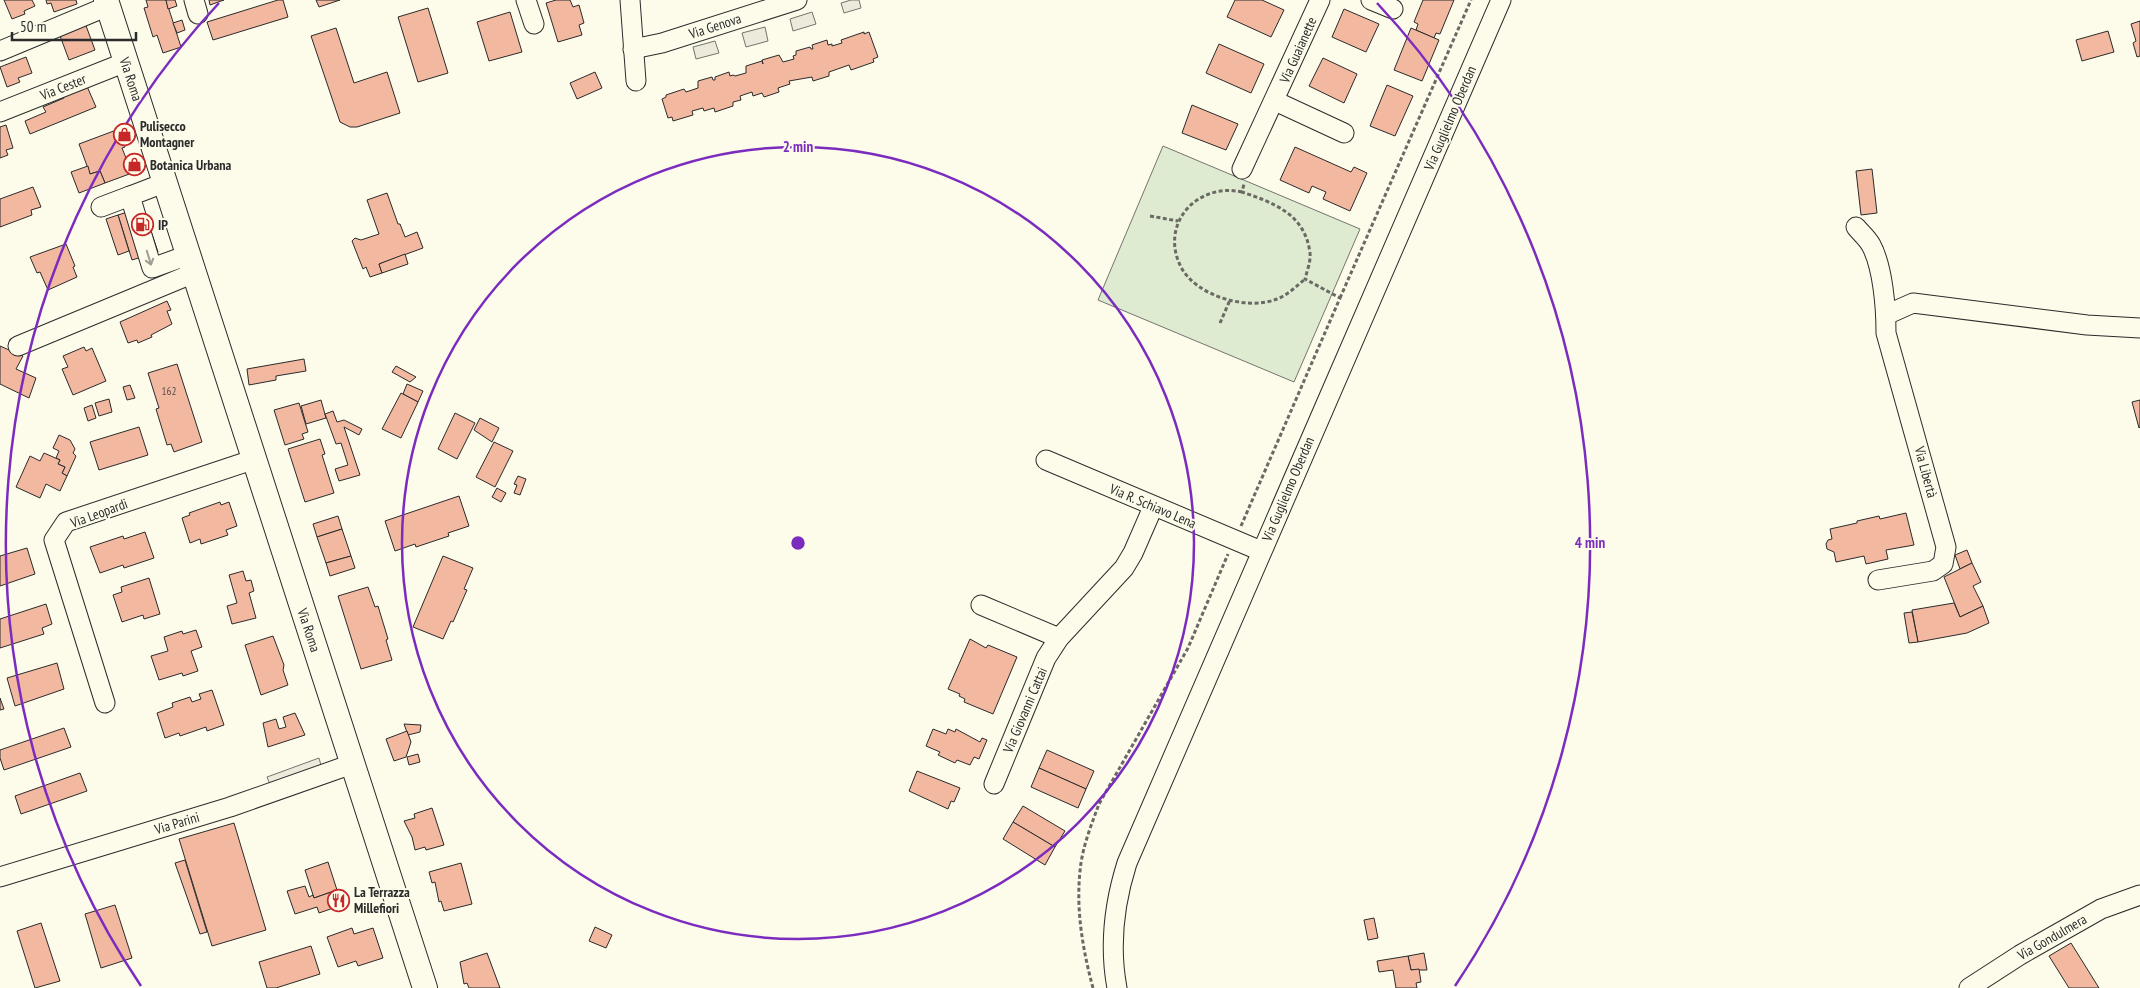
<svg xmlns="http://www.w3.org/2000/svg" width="2140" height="988" font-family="'PT Sans Narrow',sans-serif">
  <rect width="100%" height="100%" fill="#fdfbea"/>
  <polygon fill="#deebd1" stroke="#74746e" points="1163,146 1360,229 1294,382 1098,300"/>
  <g fill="#eceadb" stroke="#74746e">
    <polygon points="851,0 859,0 861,8 844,13 841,3"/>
    <polygon points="812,12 816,24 793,31 790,19"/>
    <polygon points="765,27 768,41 746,47 742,33"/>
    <polygon points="715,41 719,53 696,59 693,47"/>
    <polygon points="319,758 322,769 271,787 267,777"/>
  </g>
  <g fill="#f2b8a0" stroke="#2b2b2b">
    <polygon points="4,0 32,0 35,6 24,11 25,14 12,19"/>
    <polygon points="46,0 76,0 77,4 54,12 51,3 47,4"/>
    <polygon points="146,0 166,0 181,47 163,53 157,35 153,37 144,8 148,7"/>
    <polygon points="166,0 175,0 177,6 168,9"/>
    <polygon points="209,0 224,0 210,5"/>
    <polygon points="278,0 283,0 288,17 213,40 207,22"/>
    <polygon points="316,0 340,0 319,7"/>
    <polygon points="556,0 570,0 573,7 579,5 584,23 579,25 582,35 558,42 546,3"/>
    <polygon points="1235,0 1262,0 1284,10 1271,37 1227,17"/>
    <polygon points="1423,0 1454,0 1440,34 1436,33 1434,38 1416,30 1418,24 1414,22"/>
    <polygon points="428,8 448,73 418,82 398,17"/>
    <polygon points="1344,9 1379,24 1366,52 1332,37"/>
    <polygon points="510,12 522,52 489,61 477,22"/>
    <polygon points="182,20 185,30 177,33 173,23"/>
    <polygon points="2140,21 2140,56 2137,57 2133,43 2136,41 2131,24"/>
    <polygon points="85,23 95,50 69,60 59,33"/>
    <polygon points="336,28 354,83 387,72 400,113 357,127 350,127 340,122 311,36"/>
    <polygon points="1411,28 1439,40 1422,81 1394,70"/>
    <polygon points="2108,31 2114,52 2082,61 2076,40"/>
    <polygon points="864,32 864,34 869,32 878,57 873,59 874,62 851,70 849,65 829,72 829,76 813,81 812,77 789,81 790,84 778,88 779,92 764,97 762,93 753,96 752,92 740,96 741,100 733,102 733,106 715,112 714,108 704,111 703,108 692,111 693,115 673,121 672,117 668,118 662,99 666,97 666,95 684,89 686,92 698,88 698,81 712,77 713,80 715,80 715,77 729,72 730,76 733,75 735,76 746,73 746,66 762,61 763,64 762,60 779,55 783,62 794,59 793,56 796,55 796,51 810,47 811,49 813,49 812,45 827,40 828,45 832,44 832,46 842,43 841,40"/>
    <polygon points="1219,44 1264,64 1251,93 1206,73"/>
    <polygon points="26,57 32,73 18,78 20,82 7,87 0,67"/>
    <polygon points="1323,58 1357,74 1344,103 1309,86"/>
    <polygon points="595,72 602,88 577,99 570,83"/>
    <polygon points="86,84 96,107 30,134 25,121 46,112 43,107 64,98 63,94"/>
    <polygon points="1387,85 1413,96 1395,136 1370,126"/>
    <polygon points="1192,105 1238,124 1226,150 1182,133"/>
    <polygon points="6,125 13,148 6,150 8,155 0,158 0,127"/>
    <polygon points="119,129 125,147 122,148 132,173 105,183 100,171 90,174 79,144"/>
    <polygon points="1295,147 1351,172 1354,167 1367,173 1350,211 1323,199 1326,192 1312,186 1309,193 1280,180"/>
    <polygon points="88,166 90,174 100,171 105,183 79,193 71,172"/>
    <polygon points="1872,169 1877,213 1861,215 1856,171"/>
    <polygon points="33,187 41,207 31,210 32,215 0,227 0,199"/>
    <polygon points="387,193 398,224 400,224 405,237 417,232 423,248 379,264 382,273 370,277 366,267 363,269 352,241 355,238 361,240 379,234 367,200"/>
    <polygon points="143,207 158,252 132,260 118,215"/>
    <polygon points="118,215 129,251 118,255 106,219"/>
    <polygon points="66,244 75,266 73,267 77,277 48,290 40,272 37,273 30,257"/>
    <polygon points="405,254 408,264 382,273 379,264"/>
    <polygon points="167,301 171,310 167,311 172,324 151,335 152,337 138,343 137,340 128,343 120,322"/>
    <polygon points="0,346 23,356 16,369 36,378 29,398 0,384"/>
    <polygon points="84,347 86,351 92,348 106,381 73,395 62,369 68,367 63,356"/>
    <polygon points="304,359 306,371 276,376 276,380 249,385 247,369"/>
    <polygon points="177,364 202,442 174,452 171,444 167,445 156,409 159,408 148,373"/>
    <polygon points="396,366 416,377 410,382 392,372"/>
    <polygon points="407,384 423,391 418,402 403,394"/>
    <polygon points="130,385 135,398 127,400 123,387"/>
    <polygon points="401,393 418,402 401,438 382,429"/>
    <polygon points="109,399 112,412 99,416 95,403"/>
    <polygon points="321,400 326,418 306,424 301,406"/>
    <polygon points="2140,400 2140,427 2139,428 2132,402"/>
    <polygon points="299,403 308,432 302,434 304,439 285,445 274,410"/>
    <polygon points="92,405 96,418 88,421 84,408"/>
    <polygon points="333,411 337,422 344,420 362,429 359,435 344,427 360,475 339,481 335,469 348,465 341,443 336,444 325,414"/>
    <polygon points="455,413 475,423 457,459 438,449"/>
    <polygon points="480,418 499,428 492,442 474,430"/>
    <polygon points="139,427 148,455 99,470 90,442"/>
    <polygon points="59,435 70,440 75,449 73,453 76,456 67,476 62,473 65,467 58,464 60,460 56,458 59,451 53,448"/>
    <polygon points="320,439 325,454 322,455 334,493 305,502 288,449"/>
    <polygon points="494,442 513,451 495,487 476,477"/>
    <polygon points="44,453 60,460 58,464 65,467 62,473 67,476 60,491 46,484 40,498 16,487 30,456 40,461"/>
    <polygon points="518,476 526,479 520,495 514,493 517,485 514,484"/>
    <polygon points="497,488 506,493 501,502 492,497"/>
    <polygon points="459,496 469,526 448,533 449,536 416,547 415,544 395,551 385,521"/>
    <polygon points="220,502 221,505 229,502 237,526 226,530 228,535 201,544 200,539 190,543 182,518 190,515 189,513"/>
    <polygon points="1906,513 1914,545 1886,550 1888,559 1866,564 1864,556 1836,562 1834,552 1827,549 1826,544 1828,540 1832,539 1830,529 1857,523 1857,521 1879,516 1880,519"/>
    <polygon points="338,516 342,529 317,537 313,524"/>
    <polygon points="342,529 351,556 326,563 317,537"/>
    <polygon points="145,532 154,558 124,568 123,565 100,573 90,547 123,536 124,539"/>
    <polygon points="27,548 35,574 0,586 0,556"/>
    <polygon points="1967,550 1972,563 1960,569 1955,555"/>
    <polygon points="351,556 355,568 330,576 326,563"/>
    <polygon points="443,556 473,568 464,589 467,590 453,622 451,621 443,639 413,627"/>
    <polygon points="1972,563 1981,582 1973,586 1983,606 1960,617 1944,577"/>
    <polygon points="243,571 246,581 251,580 254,591 249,593 256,618 232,624 227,606 237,603 229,575"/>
    <polygon points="149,578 160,614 144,619 143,615 122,622 113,595 122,592 121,587"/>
    <polygon points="368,587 375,607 378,606 388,639 386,640 392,660 361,669 338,596"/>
    <polygon points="1954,603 1960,617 1983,606 1989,623 1967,633 1918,642 1912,610"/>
    <polygon points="46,604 52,624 42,628 44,634 0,648 0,619"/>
    <polygon points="1912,612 1918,642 1909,643 1904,613"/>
    <polygon points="196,630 202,647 191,651 198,671 183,676 182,673 159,680 151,656 168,651 164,637 182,631 183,634"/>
    <polygon points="273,636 284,665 283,670 288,685 261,695 245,645"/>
    <polygon points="970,639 986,648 988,645 1017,657 993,714 964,702 965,699 959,696 960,694 948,689"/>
    <polygon points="57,663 64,689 15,706 7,678"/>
    <polygon points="212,690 224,725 207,731 206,727 180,736 179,733 165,738 157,713 173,707 172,703 190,697 192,702 201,699 199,694"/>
    <polygon points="0,698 4,709 0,710"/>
    <polygon points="295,713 305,735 268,747 263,723 276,719 279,729 286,727 283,717"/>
    <polygon points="404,724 421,725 420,732 408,735"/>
    <polygon points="64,728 71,747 4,770 0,758 0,750"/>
    <polygon points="933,729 946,734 948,729 955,732 956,729 980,742 982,738 987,740 979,759 974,757 970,765 957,760 955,763 938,755 940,752 926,746"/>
    <polygon points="407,731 411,742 406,757 394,761 386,739"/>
    <polygon points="1047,750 1094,771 1086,789 1039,768"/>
    <polygon points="418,754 420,762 409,765 407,757"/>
    <polygon points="1039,768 1086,789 1078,808 1031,787"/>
    <polygon points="917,771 960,788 954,802 951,801 948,809 909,791"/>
    <polygon points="80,773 87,791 21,814 15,796"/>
    <polygon points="1023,806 1065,831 1055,847 1013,822"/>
    <polygon points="432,808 444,845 426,850 425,847 415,850 412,837 404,821 415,818 414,814"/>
    <polygon points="1013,822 1055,847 1045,865 1003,839"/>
    <polygon points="234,823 266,930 212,946 179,839"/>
    <polygon points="185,860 207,932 200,934 175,863"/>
    <polygon points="328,862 337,890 314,898 305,870"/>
    <polygon points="461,863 472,904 444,911 441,901 439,902 435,882 432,883 429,872"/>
    <polygon points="305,886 309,897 313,895 314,898 337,890 342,905 319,913 317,907 295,914 287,891"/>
    <polygon points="115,905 132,958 101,968 85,914"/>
    <polygon points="1374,918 1378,938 1368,940 1364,920"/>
    <polygon points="41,923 60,981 35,988 17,931"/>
    <polygon points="595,927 612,935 606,948 589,941"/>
    <polygon points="352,928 354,934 373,928 383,958 358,966 356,961 338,967 327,937"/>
    <polygon points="2071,943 2099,988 2069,988 2049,956"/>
    <polygon points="311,946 320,974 276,988 267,988 259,962"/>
    <polygon points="487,953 500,988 469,988 467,983 464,984 460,962"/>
    <polygon points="1424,953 1427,970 1411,970 1408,956"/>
    <polygon points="1408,956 1411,970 1419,969 1421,982 1416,983 1417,988 1396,988 1393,970 1379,972 1377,961"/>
  </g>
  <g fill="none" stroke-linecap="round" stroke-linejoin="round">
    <defs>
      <g id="minor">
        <polyline points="194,0 198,14"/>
        <polyline points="526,0 534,24"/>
        <polyline points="630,0 636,81"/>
        <polyline points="1371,0 1393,9"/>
        <polyline points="633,49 662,43 797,0"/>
        <polyline points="0,51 108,6"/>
        <polyline points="1275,101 1344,133"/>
        <polyline points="0,112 126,62"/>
        <polyline points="1242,169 1320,0"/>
        <polyline points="164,183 130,196 152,268 188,255"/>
        <polyline points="101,207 130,196"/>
        <path d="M1856 227C1861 233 1867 238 1871 245 1883 267 1886 308 1886 333L1946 547 1943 564 1933 571 1878 580"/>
        <polyline points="1886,315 1913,303 2087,325 2140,328"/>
        <polyline points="18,346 194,273"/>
        <polyline points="1046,460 1261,551"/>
        <polyline points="981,605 1059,638"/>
        <polyline points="105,703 54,540 66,522 255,459"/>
        <polyline points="994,784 1046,658 1059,638 1124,568 1133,553 1153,507"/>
        <polyline points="0,877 230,807 352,764"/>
        <path d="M1117 988C1109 945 1114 904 1127 863L1501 0"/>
        <polyline points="1969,988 2020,955 2101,909 2140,895"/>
      </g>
      <polyline id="major" points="106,0 425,988"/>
    </defs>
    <use href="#minor" stroke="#2b2b2b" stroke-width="21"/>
    <use href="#major" stroke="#2b2b2b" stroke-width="26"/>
    <g stroke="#6a6964" stroke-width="3" stroke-dasharray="4 2.5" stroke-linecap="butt">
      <path d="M1242 192C1197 182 1159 224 1181 267 1196 296 1247 311 1277 299 1287 295 1296 287 1305 279"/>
      <polyline points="1150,216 1178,221"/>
      <polyline points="1340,298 1471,0"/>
      <polyline points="1220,323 1230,300"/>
      <path d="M1241 526 1340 298 1305 279C1307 271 1311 261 1310 253 1305 214 1274 203 1242 192L1244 184"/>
      <path d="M1093 988C1082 947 1075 905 1081 863 1084 843 1092 823 1099 804L1188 648 1228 554"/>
    </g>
    <use href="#minor" stroke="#fdfbea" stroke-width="19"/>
    <use href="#major" stroke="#fdfbea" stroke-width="24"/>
  </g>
  <defs><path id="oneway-shaft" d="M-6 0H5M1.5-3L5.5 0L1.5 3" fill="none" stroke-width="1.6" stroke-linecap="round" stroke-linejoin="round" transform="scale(1.25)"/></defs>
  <use stroke="#9e9d94" href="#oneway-shaft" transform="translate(149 258) rotate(73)"/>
  <g fill="none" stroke="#7b2cbf" stroke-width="2.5">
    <circle cx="798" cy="543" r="396"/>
    <path d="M141 986A792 792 0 0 1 219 3M1377 3A792 792 0 0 1 1455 986"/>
  </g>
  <defs>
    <symbol id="shop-ring" viewBox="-11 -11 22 22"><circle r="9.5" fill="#fdfbea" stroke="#c62828" stroke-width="1.5"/><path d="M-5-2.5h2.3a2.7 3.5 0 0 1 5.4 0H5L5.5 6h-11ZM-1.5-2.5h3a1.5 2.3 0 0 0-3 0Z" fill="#c62828"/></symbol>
    <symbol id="fuel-ring" viewBox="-11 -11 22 22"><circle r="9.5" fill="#fdfbea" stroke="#c62828" stroke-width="1.5"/><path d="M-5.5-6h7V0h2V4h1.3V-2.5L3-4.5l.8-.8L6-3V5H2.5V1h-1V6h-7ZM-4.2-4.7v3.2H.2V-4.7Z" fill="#c62828"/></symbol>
    <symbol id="restaurant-ring" viewBox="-11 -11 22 22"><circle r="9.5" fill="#fdfbea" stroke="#c62828" stroke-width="1.5"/><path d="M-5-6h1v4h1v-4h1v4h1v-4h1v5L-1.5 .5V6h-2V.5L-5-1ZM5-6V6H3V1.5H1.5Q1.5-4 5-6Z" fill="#c62828"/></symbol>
  </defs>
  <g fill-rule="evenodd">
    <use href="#shop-ring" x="112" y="122" width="25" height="25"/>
    <use href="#shop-ring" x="122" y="152" width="25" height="25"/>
    <use href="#fuel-ring" x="130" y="212" width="25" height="25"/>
    <use href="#restaurant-ring" x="326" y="888" width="25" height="25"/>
  </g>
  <g text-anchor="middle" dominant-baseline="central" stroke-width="4" stroke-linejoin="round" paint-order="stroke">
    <g font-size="11" fill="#5d4e48">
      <text x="169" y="391">162</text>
    </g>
    <g font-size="14" fill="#2b2b2b" stroke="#fdfbea">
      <text transform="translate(715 26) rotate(-18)">Via Genova</text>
      <text transform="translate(1298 50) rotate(-66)">Via Guaianette</text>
      <text transform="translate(131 79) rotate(72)">Via Roma</text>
      <text transform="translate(63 87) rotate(-22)">Via Cester</text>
      <text transform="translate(1450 118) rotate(-67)">Via Guglielmo Oberdan</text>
      <text transform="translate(1926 472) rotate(75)">Via Libertà</text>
      <text transform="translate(1288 489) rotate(-67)">Via Guglielmo Oberdan</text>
      <text transform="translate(1153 506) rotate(23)">Via R. Schiavo Lena</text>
      <text transform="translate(99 513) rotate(-20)">Via Leopardi</text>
      <text transform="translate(309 630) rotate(72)">Via Roma</text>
      <text transform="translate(1025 710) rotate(-67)">Via Giovanni Cattai</text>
      <text transform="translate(177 823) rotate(-17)">Via Parini</text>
      <text transform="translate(2052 937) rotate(-30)">Via Gondulmera</text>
    </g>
    <g font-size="14" font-weight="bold" fill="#2b2b2b" stroke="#fdfbea" text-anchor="start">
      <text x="140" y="126">Pulisecco<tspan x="140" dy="16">Montagner</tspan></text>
      <text x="150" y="165">Botanica Urbana</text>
      <text x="158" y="225">IP</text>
      <text x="354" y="892">La Terrazza<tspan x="354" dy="16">Millefiori</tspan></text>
    </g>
  </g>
  <circle cx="798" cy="543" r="8" fill="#7b2cbf" stroke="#fdfbea" stroke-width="2.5"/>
  <g font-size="15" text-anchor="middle" font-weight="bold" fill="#7b2cbf" stroke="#fdfbea" stroke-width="4" stroke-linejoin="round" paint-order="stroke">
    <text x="798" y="152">2 min</text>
    <text x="1590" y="548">4 min</text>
  </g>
  <path d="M12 32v8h124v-8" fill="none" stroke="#2b2b2b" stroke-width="2.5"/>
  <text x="20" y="32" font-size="15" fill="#2b2b2b" stroke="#fdfbea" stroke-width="4" paint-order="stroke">50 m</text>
</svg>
